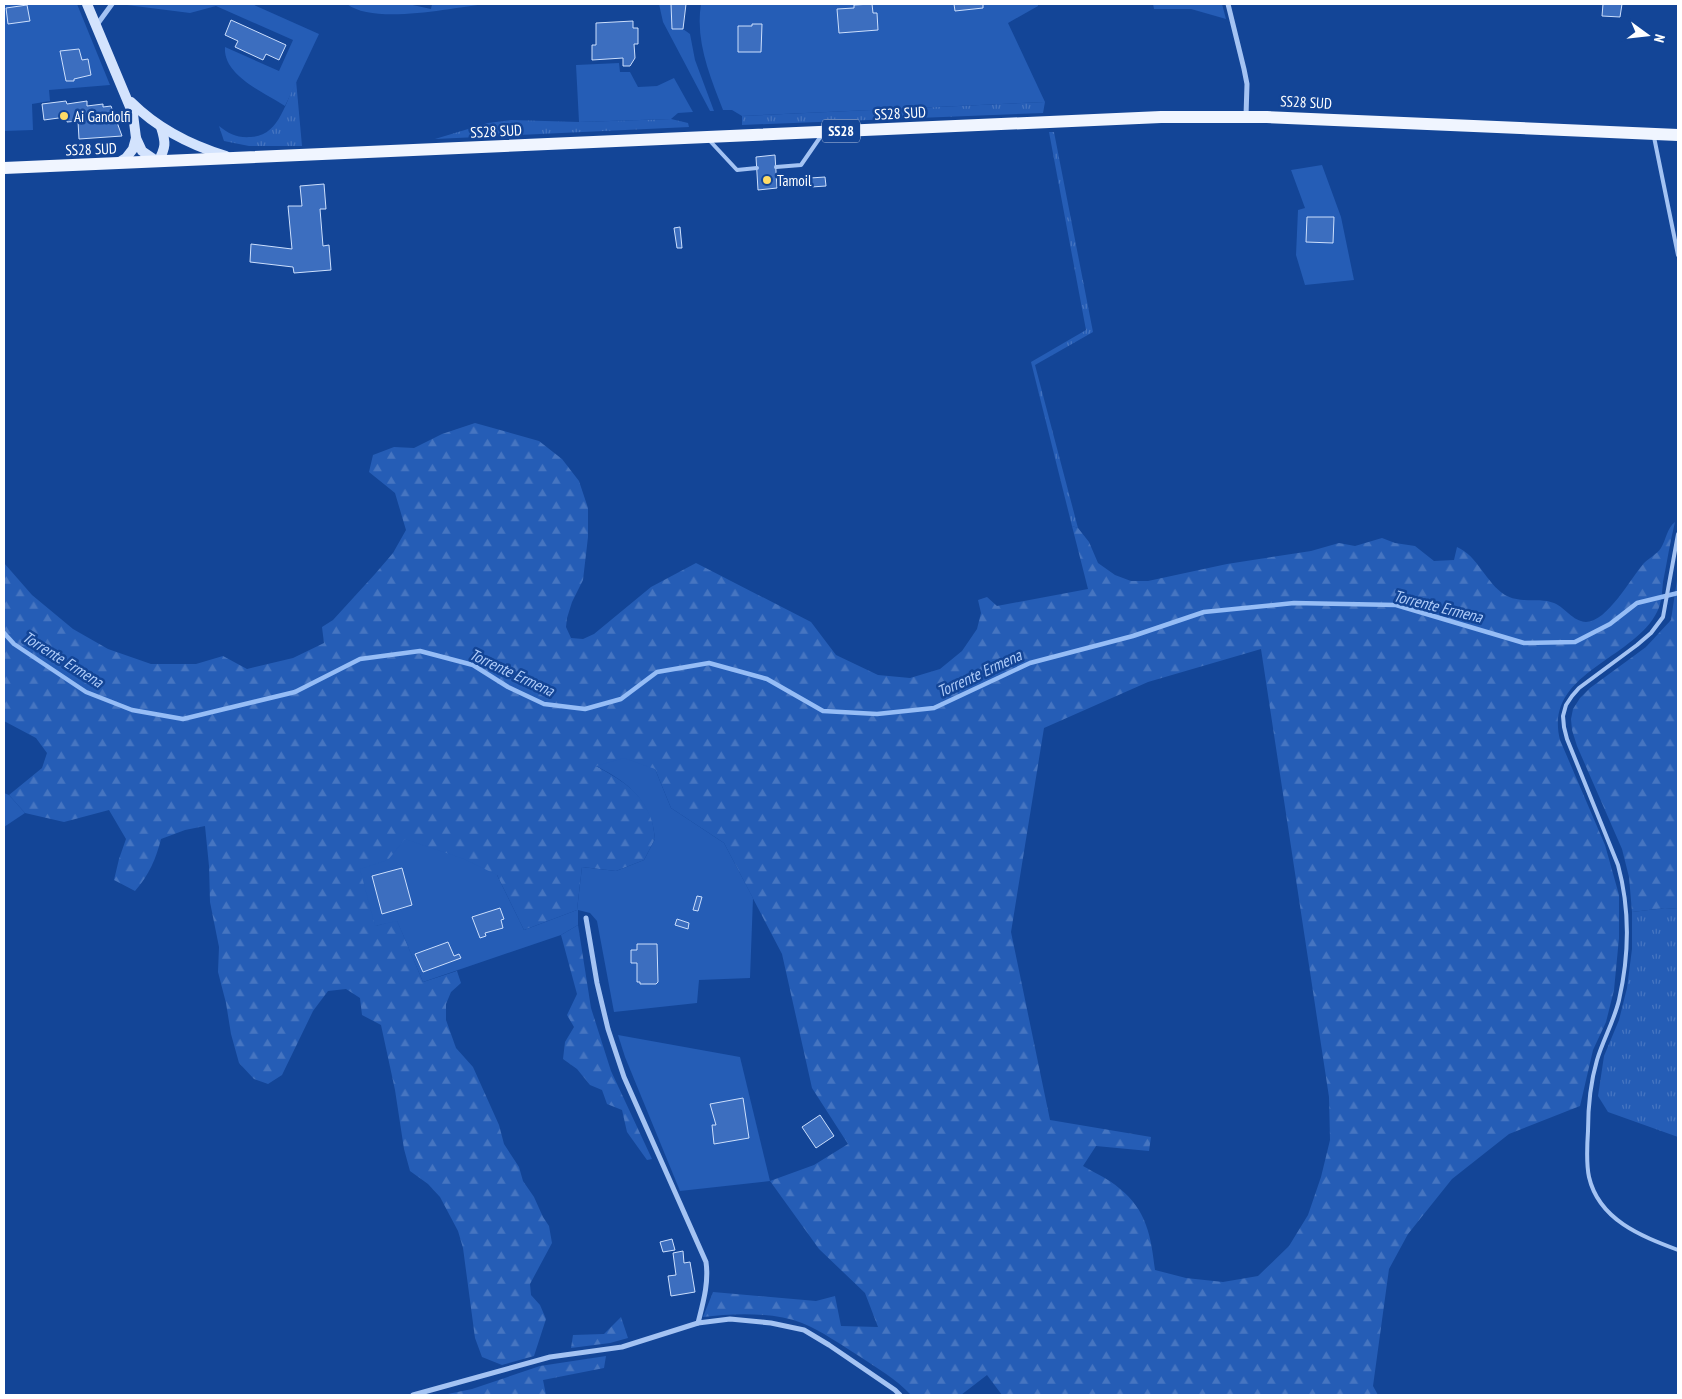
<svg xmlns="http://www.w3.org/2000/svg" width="1682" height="1399" font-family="'PT Sans Narrow',sans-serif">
  <defs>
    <pattern id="grass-tufts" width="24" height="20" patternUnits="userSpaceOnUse" patternTransform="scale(1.25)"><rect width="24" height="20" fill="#255db6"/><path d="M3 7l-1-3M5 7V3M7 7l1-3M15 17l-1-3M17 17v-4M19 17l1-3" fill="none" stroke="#4675c1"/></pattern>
    <pattern id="forest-firs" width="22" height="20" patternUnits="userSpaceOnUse" patternTransform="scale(1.25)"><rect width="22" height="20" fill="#255db6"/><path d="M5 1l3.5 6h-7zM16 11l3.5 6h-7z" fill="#4675c1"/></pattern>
  </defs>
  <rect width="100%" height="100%" fill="#134597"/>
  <g fill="url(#grass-tufts)">
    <path d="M296 80 302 146H249L224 141 219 126C229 134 237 138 251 137 279 136 286 102 296 80Z"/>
    <polygon points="1045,102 1043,113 742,125 742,116"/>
    <polygon points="671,119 688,123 689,127 435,139 488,123 511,120 579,122"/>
    <polygon points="1049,132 1054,132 1093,332 1035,365 1078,528 1072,526 1031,362 1086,330"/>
    <polygon points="1665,908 1678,909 1678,1137 1608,1112 1598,1096 1604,1056 1619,1020 1627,988 1632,949 1632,912"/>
  </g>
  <g fill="url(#forest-firs)" fill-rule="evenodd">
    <path d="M475 423 539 441 562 459 579 481 588 508V537L583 580 572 602 567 618 566 627 571 638 583 639 594 634 651 587 696 563 811 622 836 655 878 675 910 678 940 669 962 651 977 629 981 613 978 600 987 597 997 606 1088 589 1072 526 1078 528 1089 542 1098 563 1115 575 1131 581H1148L1227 564 1311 551 1339 543 1355 546 1382 538 1395 543 1415 546 1434 561 1454 560 1457 547C1478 556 1486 583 1505 595 1520 604 1540 597 1554 603 1566 608 1572 621 1586 622 1607 622 1631 578 1644 563 1649 558 1657 554 1661 548 1666 540 1667 528 1675 522 1670 542 1667 562 1663 582 1662 591 1662 603 1657 612 1633 660 1543 673 1560 740L1605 845 1619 895V938L1614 990 1606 1022 1593 1050 1580 1106 1509 1134 1452 1179 1408 1234 1389 1269 1373 1386 1378 1395H1002L987 1375 961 1395H911C896 1379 877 1368 859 1356 841 1345 822 1331 802 1323 773 1312 734 1313 703 1317L713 1292 816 1301 835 1296 841 1326 878 1327 865 1293 819 1249 770 1181 814 1165 848 1144 812 1088 782 954 724 843 671 808 655 769 596 766C619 779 640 790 651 816 653 823 654 832 655 839L644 860 616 871 582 867 577 910 524 930 497 875 375 926 397 920 423 982 457 971 461 983 451 992 446 1004V1020L456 1048 473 1067 499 1125 504 1144 519 1167 523 1181 534 1197 543 1217 549 1226 552 1243 530 1284 531 1295 540 1305 546 1319 534 1356 502 1365 482 1357 475 1338 463 1248 458 1231 440 1197 428 1184 410 1171 404 1149 395 1090 381 1025 362 1015 360 998 346 989 328 991 313 1011 282 1075 268 1084 254 1079 239 1063 231 1034 226 1003 218 972 219 947 210 902 209 866 205 826 185 830 161 839C156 859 149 875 135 891L114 880 119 859 126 839 109 810 64 822 25 813 9 795 42 768 47 753 36 738 4 721V563L32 595 73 629 108 649 151 664H196L223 656 247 669 293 658 324 643 322 627 333 620 375 574 393 553 406 530 395 493 369 472 373 455 394 447 414 448 442 434ZM1261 649 1329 1097 1330 1140 1321 1177 1308 1215 1289 1246 1258 1276 1223 1282 1186 1278 1155 1270C1151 1237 1147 1210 1119 1188 1109 1179 1095 1173 1083 1166L1096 1146 1149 1151 1151 1137 1050 1120 1011 932 1044 728 1148 682Z"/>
    <polygon points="1678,573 1678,909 1665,908 1632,912 1629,877 1622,849 1577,746 1572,730 1571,719 1573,709 1580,698 1590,688 1646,647 1671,620"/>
    <polygon points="578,925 591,1008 611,1071 652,1159 647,1160 627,1132 622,1110 607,1104 602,1090 590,1085 577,1069 563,1059 565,1042 574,1027 567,1015 577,994 561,935"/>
    <polygon points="621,1317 628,1338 610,1343 571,1348 573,1335 604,1334"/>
    <polygon points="606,1356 604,1368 543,1380 546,1395 443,1395 472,1389 540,1366"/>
  </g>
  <g fill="#255db6">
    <polygon points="4,4 77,4 110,85 49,90 50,101 32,104 33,130 4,131"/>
    <path d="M119 4H252L319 34 285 106C264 92 223 76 225 47L279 71 293 40 216 6 190 13Z"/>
    <path d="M347 4H408L431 9 432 4H485C451 8 374 25 347 4Z"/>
    <polygon points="659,4 671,4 672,29 683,29 690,34 695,60 714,111 710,111 663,22"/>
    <path d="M701 4H1038V6L1008 23 1045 102 742 116 732 110H723C710 76 695 41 701 4Z"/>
    <polygon points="1153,4 1222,4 1226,19 1191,9 1154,9"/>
    <polygon points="619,63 620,72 630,72 638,87 657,86 674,78 693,112 678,113 671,119 579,122 576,65"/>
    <polygon points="1322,165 1341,217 1354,280 1305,285 1296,255 1298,210 1305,208 1291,170"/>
    <path d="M624 758 655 769 671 808 724 843 753 898 750 978 699 980 697 1003 614 1012 597 921 590 913 578 910V925L561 935 423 982 397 921 375 926 360 869 388 860 405 839 464 859 497 875 524 930 577 910 582 867 616 871 644 860 655 839C654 832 653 823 650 816 639 790 619 778 596 766Z"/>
    <polygon points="4,793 9,795 25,813 4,827"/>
    <polygon points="618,1035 740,1057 770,1181 680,1191 625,1057"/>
  </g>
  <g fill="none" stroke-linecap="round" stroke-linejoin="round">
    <polyline stroke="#96bdf6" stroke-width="4.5" points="4,633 14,644 86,692 132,710 183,719 295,692 360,659 420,651 473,665 508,687 544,704 585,709 621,699 657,672 709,663 767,679 823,711 877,714 934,708 1030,663 1133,636 1204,612 1294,603 1396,605 1524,643 1575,642 1610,624 1637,603 1678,593"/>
  </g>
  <g fill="#3c6ebf" stroke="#ccdffd">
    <polygon points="671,4 694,4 686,4 683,29 672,29"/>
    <polygon points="872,4 873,13 877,13 878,30 839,33 837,9 854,8 854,5"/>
    <polygon points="954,4 983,4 983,8 955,11"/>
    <polygon points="1603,4 1622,4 1620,17 1602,16"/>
    <polygon points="27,5 30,21 8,24 6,8"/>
    <polygon points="231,20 286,45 279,60 266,54 263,60 235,47 238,41 225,35"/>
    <polygon points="633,21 633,28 638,28 638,44 634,44 635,58 630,66 623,66 623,58 592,60 592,45 596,45 596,23"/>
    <polygon points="752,24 762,24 761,52 738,52 738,26 752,26"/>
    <polygon points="79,49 82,60 88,59 91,75 74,79 74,81 66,81 60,51"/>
    <polygon points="66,101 67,104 87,101 87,106 103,104 103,107 111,106 122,136 79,139 78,121 67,122 66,117 44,120 42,104"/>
    <polygon points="775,155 777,188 758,190 756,157"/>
    <polygon points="825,177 826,186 811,187 810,178"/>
    <polygon points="324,184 326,209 320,209 323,246 329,245 331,270 294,273 293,267 250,262 251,244 292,249 288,206 302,206 300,186"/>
    <polygon points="1307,217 1334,217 1333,243 1306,242"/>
    <polygon points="680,227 682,248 677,248 674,228"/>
    <polygon points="402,868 412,905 382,914 372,876"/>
    <polygon points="697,896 702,897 698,911 693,910"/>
    <polygon points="500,908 504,919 501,920 503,928 485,933 486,936 480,938 472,917"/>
    <polygon points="677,919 689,923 688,929 675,925"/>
    <polygon points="448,942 454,956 459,954 461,958 423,972 415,954"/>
    <polygon points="637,944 657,944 658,982 656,984 640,984 640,982 637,982 637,963 631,963 631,950 637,950"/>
    <polygon points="743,1098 749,1138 714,1144 712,1125 716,1125 710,1104"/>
    <polygon points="820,1115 834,1136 816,1148 802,1127"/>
    <polygon points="672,1239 675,1250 663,1252 660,1242"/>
    <polygon points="683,1251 684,1263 690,1262 695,1292 671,1296 668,1276 676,1275 673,1253"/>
  </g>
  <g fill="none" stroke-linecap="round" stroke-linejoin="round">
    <g stroke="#a4c3f3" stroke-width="4">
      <polyline points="1654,137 1678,255"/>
      <polyline points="710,141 737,170 757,168"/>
      <polyline points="776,167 801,165 821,136"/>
      <path d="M1678 534 1663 617 1651 633 1637 645 1579 688 1572 696 1566 705 1563 716 1564 727 1567 739 1618 865C1630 909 1629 956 1619 1000 1614 1021 1603 1040 1597 1060 1590 1084 1588 1107 1588 1131 1587 1146 1586 1163 1589 1177 1599 1220 1641 1236 1678 1250"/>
    </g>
    <g stroke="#a4c3f3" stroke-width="5">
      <polyline points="1228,4 1244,69 1247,84 1246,116"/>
      <polyline points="96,26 112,4"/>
      <path d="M586 918 597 983 608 1029 624 1077 706 1262C709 1283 703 1303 698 1323"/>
      <polyline points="413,1395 550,1357 622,1347 698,1323 730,1319 771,1323 804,1330 829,1345 895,1390 900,1395"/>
    </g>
    <g stroke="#d3e3fd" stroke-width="10">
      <polyline points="87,4 133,114 136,138 133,149 126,158 118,163"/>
      <path d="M131 102C158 129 190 145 226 156"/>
      <path d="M136 138 142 151 158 162C166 147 166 143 161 127"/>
    </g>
    <polyline stroke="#f0f5ff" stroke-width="12" points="4,168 1161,117 1267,117 1678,135"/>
  </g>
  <g fill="#ffdc66" stroke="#134597" stroke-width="2">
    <circle cx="64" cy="116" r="5"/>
    <circle cx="767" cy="180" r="5"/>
  </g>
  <g text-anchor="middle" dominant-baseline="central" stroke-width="5" stroke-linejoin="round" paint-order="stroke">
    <rect fill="#134597" stroke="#b8c7e0" stroke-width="1" x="822" y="119.5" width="38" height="23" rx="4"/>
    <g font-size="14" font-weight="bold" fill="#fff">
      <text x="841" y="131">SS28</text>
    </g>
    <g font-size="15" fill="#fff" stroke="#134597">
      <text transform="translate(1306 102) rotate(3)">SS28 SUD</text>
      <text transform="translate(900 113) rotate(-3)">SS28 SUD</text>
      <text transform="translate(496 131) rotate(-3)">SS28 SUD</text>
      <text transform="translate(91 149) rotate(-2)">SS28 SUD</text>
    </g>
    <g font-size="15" fill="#fff" stroke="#134597" text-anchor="start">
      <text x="74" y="116">Ai Gandolfi</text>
      <text x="777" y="180">Tamoil</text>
    </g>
    <g font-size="16" font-style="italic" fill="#b0cdfa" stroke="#134597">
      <text transform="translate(1438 606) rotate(14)">Torrente Ermena</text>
      <text transform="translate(63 659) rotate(32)">Torrente Ermena</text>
      <text transform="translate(512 672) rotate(25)">Torrente Ermena</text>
      <text transform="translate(979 673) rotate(-25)">Torrente Ermena</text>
    </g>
  </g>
  <rect width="1682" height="1399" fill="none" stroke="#ffffff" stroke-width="10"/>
  <g transform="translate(1647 35) rotate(105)" stroke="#134597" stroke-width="4" paint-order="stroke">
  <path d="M0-4L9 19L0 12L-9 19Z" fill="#ffffff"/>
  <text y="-8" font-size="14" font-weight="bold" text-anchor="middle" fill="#ffffff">N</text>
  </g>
</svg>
